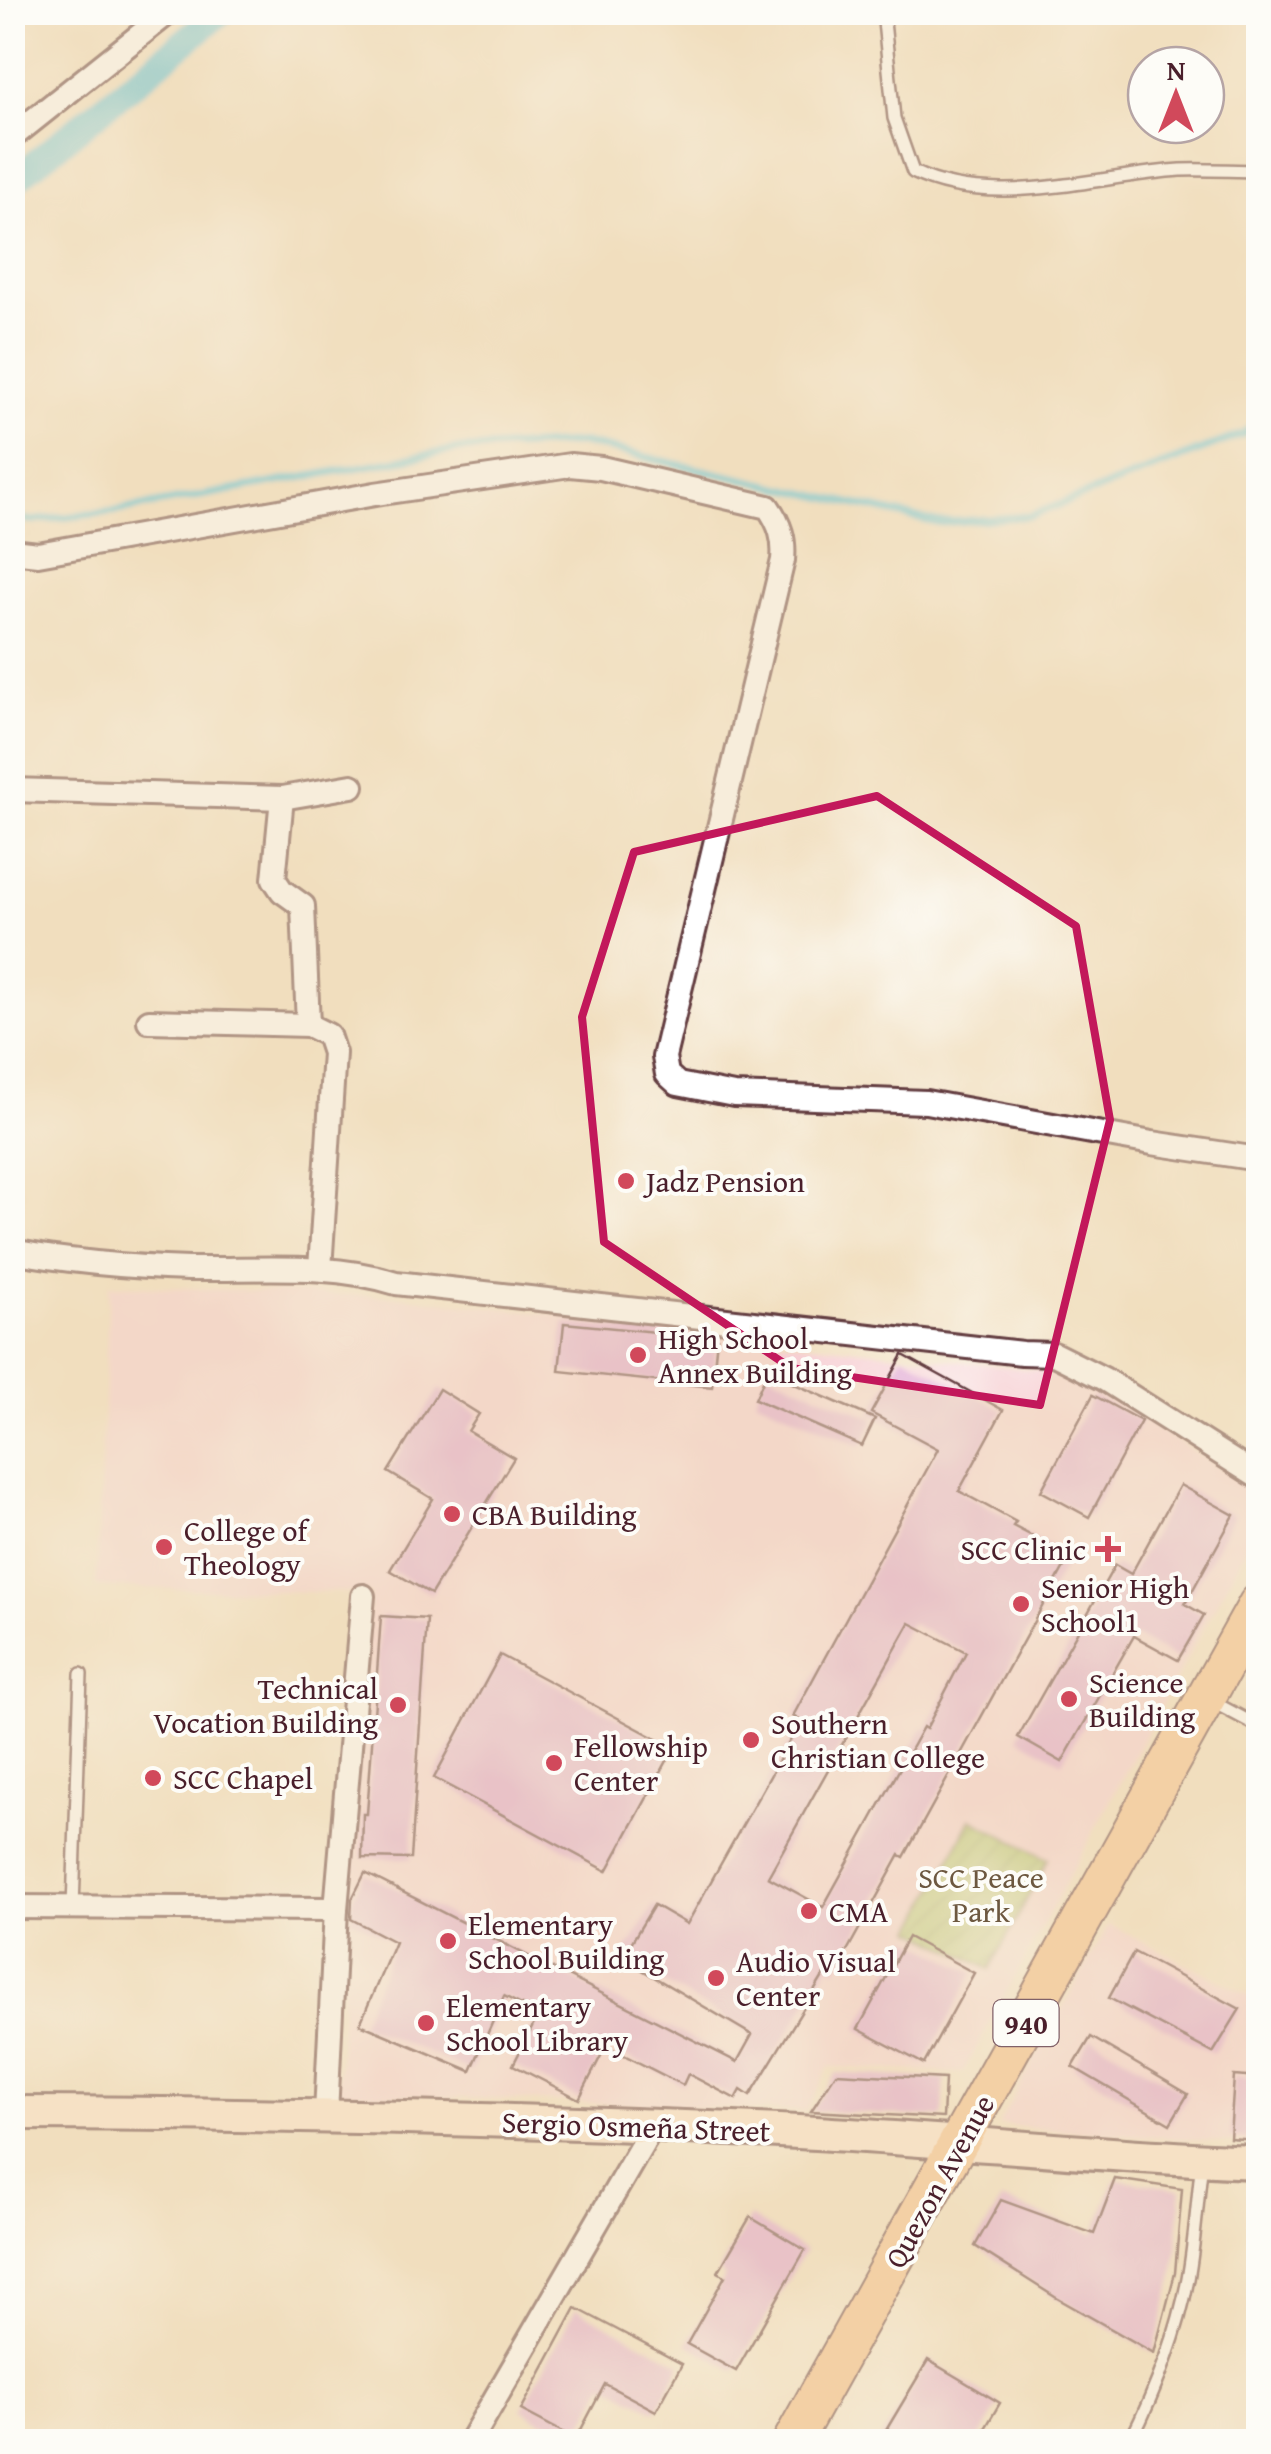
<svg xmlns="http://www.w3.org/2000/svg" width="1271" height="2454" font-family="'Gentium Book Plus',serif">
  <defs>
    <pattern id="garden-furrows" width="10" height="10" patternUnits="userSpaceOnUse" patternTransform="scale(2.5)"><rect width="10" height="10" fill="#adc368"/><path d="M-1 1l2-2M0 10L10 0M9 11l2-2" fill="none" stroke="#96a75a"/></pattern>
  </defs>
  <rect width="100%" height="100%" fill="#fdfcf7"/>
  <filter id="ink" filterUnits="userSpaceOnUse"><feTurbulence type="fractalNoise" baseFrequency=".01" numOctaves="2"/><feDisplacementMap in="SourceGraphic" scale="20" xChannelSelector="R" yChannelSelector="G"/><feConvolveMatrix kernelMatrix="1 2 1 2 8 2 1 2 1" color-interpolation-filters="sRGB"/></filter>
  <filter id="wash" filterUnits="userSpaceOnUse"><feTurbulence type="fractalNoise" baseFrequency=".0048" numOctaves="4" result="noise"/><feDisplacementMap in="SourceGraphic" scale="40" xChannelSelector="R" yChannelSelector="G"/><feGaussianBlur stdDeviation="2.25" result="paint"/><feColorMatrix in="noise" values="0 0 0 0 0 0 0 0 0 0 0 0 0 0 0 0 0 1.4 0 .05"/><feComposite in="paint" operator="in"/></filter>
  <g filter="url(#wash)">
    <rect width="100%" height="100%" fill="#f1debe"/>
    <g fill="#f7cfd4">
      <polygon points="109,1285 404,1297 1044,1371 1107,1395 1258,1492 1258,1527 963,2073 829,2067 806,2112 338,2093 347,1886 370,1593 96,1587"/>
      <polygon points="1109,1924 1258,2000 1258,2145 998,2125"/>
    </g>
    <polygon fill="url(#garden-furrows)" stroke="#7c714a" stroke-width="2.5" points="971,1819 1048,1859 990,1969 914,1930"/>
    <g fill="none" stroke-linecap="round" stroke-linejoin="round">
      <polyline stroke="#5cc2da" stroke-width="8" points="12,517 33,521 117,511 454,450 583,443 938,523 1030,516 1243,434 1258,421"/>
      <polyline stroke="#5cc2da" stroke-width="28" points="12,182 221,12"/>
    </g>
    <g id="blocks">
      <g fill="#dfa0d2" fill-rule="evenodd">
        <polygon points="564,1323 717,1338 712,1387 559,1371"/>
        <path d="M903 1355 1003 1410 959 1491 1016 1522 1013 1526 1070 1556 904 1857 900 1855 837 1969 830 1965 750 2096 741 2090 736 2099 688 2074 683 2085 606 2046 579 2099 513 2065 539 2014 504 1996 471 2071 360 2024 395 1942 351 1919 352 1899 365 1873 737 2062 752 2035 622 1958 654 1905 687 1924 801 1721 793 1716 938 1449 871 1413ZM910 1623 966 1652 926 1729 923 1727 823 1907 768 1877Z"/>
        <polygon points="767,1372 875,1419 862,1446 755,1399"/>
        <polygon points="439,1389 479,1414 468,1431 514,1458 431,1594 390,1570 433,1499 388,1472"/>
        <polygon points="1093,1395 1141,1421 1089,1517 1041,1491"/>
        <polygon points="1180,1485 1234,1515 1185,1604 1204,1615 1178,1660 1134,1636 1062,1762 1018,1737 1115,1565 1131,1574"/>
        <polygon points="381,1616 427,1619 411,1859 362,1858 363,1814 367,1814"/>
        <polygon points="500,1655 674,1748 607,1871 434,1778"/>
        <polygon points="908,1937 974,1973 924,2064 858,2029"/>
        <polygon points="1134,1952 1240,2009 1213,2053 1109,1998"/>
        <polygon points="1091,2037 1188,2094 1170,2124 1073,2067"/>
        <polygon points="836,2073 945,2079 943,2118 811,2111"/>
        <polygon points="1234,2076 1258,2078 1256,2140 1230,2138"/>
        <polygon points="1115,2179 1182,2189 1175,2273 1154,2353 1055,2297 975,2246 1001,2200 1094,2234"/>
        <polygon points="750,2217 805,2250 736,2371 687,2344 725,2276 718,2272"/>
        <polygon points="576,2308 682,2364 656,2411 605,2384 576,2439 521,2410"/>
        <polygon points="928,2360 1000,2403 977,2442 879,2442"/>
      </g>
    </g>
  </g>
  <g filter="url(#ink)">
    <use href="#blocks" fill-opacity="0" stroke="#633c41" stroke-width="2.5"/>
    <g fill="none" stroke-linecap="round" stroke-linejoin="round">
      <defs>
        <g id="lane">
          <path d="M883 12 894 118 913 172C992 211 1097 175 1181 170 1207 169 1233 171 1258 171"/>
          <polyline points="1209,1700 1258,1726"/>
          <polyline points="73,1908 81,1674"/>
          <path d="M1130 2442C1156 2390 1177 2337 1188 2279 1195 2241 1197 2201 1202 2162"/>
        </g>
        <g id="street">
          <polyline points="12,137 169,12"/>
          <path d="M12 551 38 554 375 494 570 465 601 468 768 507C780 524 785 539 783 560L664 1057 667 1074 678 1084 734 1095 926 1102 1152 1143 1258 1159"/>
          <polyline points="12,790 282,798 352,786"/>
          <polyline points="282,798 274,879 282,891 303,906 308,1025"/>
          <polyline points="149,1021 308,1025 328,1035 334,1053 320,1269"/>
          <path d="M12 1251C70 1262 131 1267 189 1269 259 1270 329 1262 396 1283L1022 1353 1054 1354 1104 1379 1258 1477"/>
          <polyline points="12,1907 336,1909"/>
          <polyline points="326,2114 336,1909 363,1596"/>
          <polyline points="470,2442 653,2126"/>
        </g>
        <path id="secondary" d="M12 2113C275 2114 536 2119 798 2132 952 2140 1105 2157 1258 2162"/>
        <polyline id="primary" points="792,2442 1258,1604"/>
      </defs>
      <use href="#lane" stroke="#633c41" stroke-width="16"/>
      <use href="#street" stroke="#633c41" stroke-width="28"/>
      <use href="#secondary" stroke="#633c41" stroke-width="38"/>
      <use href="#primary" stroke="#633c41" stroke-width="42"/>
      <use href="#lane" stroke="#fff" stroke-width="11"/>
      <use href="#street" stroke="#fff" stroke-width="22"/>
      <use href="#secondary" stroke="#fce5cf" stroke-width="32"/>
      <use href="#primary" stroke="#f7be88" stroke-width="38"/>
    </g>
  </g>
  <path d="M0 0H1271V2454H0ZM877 796 1076 926 1110 1120 1040 1405 791 1368 604 1242 582 1017 634 852Z" fill="#f1debe" fill-opacity=".55" fill-rule="evenodd"/>
  <path fill="none" stroke="#c2185b" stroke-width="8" stroke-linejoin="round" d="M877 796 1076 926 1110 1120 1040 1405 791 1368 604 1242 582 1017 634 852Z"/>
  <g fill="#d1495b" stroke="#fdfcf7" stroke-width="4">
    <circle cx="626" cy="1181" r="10"/>
    <circle cx="638" cy="1355" r="10"/>
    <circle cx="452" cy="1514" r="10"/>
    <circle cx="164" cy="1547" r="10"/>
    <path d="M1103 1534h10v10h10v10h-10v10h-10v-10h-10v-10h10z"/>
    <circle cx="1021" cy="1604" r="10"/>
    <circle cx="1069" cy="1699" r="10"/>
    <circle cx="398" cy="1705" r="10"/>
    <circle cx="751" cy="1740" r="10"/>
    <circle cx="554" cy="1763" r="10"/>
    <circle cx="153" cy="1778" r="10"/>
    <circle cx="809" cy="1911" r="10"/>
    <circle cx="448" cy="1941" r="10"/>
    <circle cx="716" cy="1978" r="10"/>
    <circle cx="426" cy="2023" r="10"/>
  </g>
  <g text-anchor="middle" dominant-baseline="central" stroke-width="8" stroke-linejoin="round" paint-order="stroke">
    <rect fill="#fdfcf7" stroke="#806168" stroke-width="2.5" x="993.5" y="2000" width="65" height="46" rx="8"/>
    <g font-size="28" font-weight="bold" fill="#4a1f2b">
      <text x="1026" y="2023">940</text>
    </g>
    <g font-size="30" fill="#4a1f2b" stroke="#fdfcf7" text-anchor="start">
      <text x="646" y="1181">Jadz Pension</text>
      <text x="658" y="1338">High School<tspan x="658" dy="34">Annex Building</tspan></text>
      <text x="472" y="1514">CBA Building</text>
      <text x="184" y="1530">College of<tspan x="184" dy="34">Theology</tspan></text>
      <text x="1086" y="1549" text-anchor="end">SCC Clinic</text>
      <text x="1041" y="1587">Senior High<tspan x="1041" dy="34">School1</tspan></text>
      <text x="1089" y="1682">Science<tspan x="1089" dy="34">Building</tspan></text>
      <text x="378" y="1688" text-anchor="end">Technical<tspan x="378" dy="34">Vocation Building</tspan></text>
      <text x="771" y="1723">Southern<tspan x="771" dy="34">Christian College</tspan></text>
      <text x="574" y="1746">Fellowship<tspan x="574" dy="34">Center</tspan></text>
      <text x="173" y="1778">SCC Chapel</text>
      <text x="829" y="1911">CMA</text>
      <text x="468" y="1924">Elementary<tspan x="468" dy="34">School Building</tspan></text>
      <text x="736" y="1961">Audio Visual<tspan x="736" dy="34">Center</tspan></text>
      <text x="446" y="2006">Elementary<tspan x="446" dy="34">School Library</tspan></text>
    </g>
    <g font-size="30" fill="#6d5840" stroke="#fdfcf7">
      <text x="981" y="1877">SCC Peace<tspan x="981" dy="34">Park</tspan></text>
    </g>
    <g font-size="30" fill="#4a1f2b" stroke="#fdfcf7">
      <text transform="translate(636 2126) rotate(2)">Sergio Osmeña Street</text>
      <text transform="translate(939 2181) rotate(-61)">Quezon Avenue</text>
    </g>
  </g>
  <rect width="1271" height="2454" fill="none" stroke="#fdfcf7" stroke-width="50"/>
  <g transform="translate(1176 95)"><circle r="48" fill="#fdfcf7" stroke="#b5a4a5" stroke-width="2.5"/>
  <path d="M0-8L18 38L0 25L-18 38Z" fill="#d1495b"/>
  <text y="-15" font-size="28" font-weight="bold" text-anchor="middle" fill="#4a1f2b">N</text>
  </g>
</svg>
